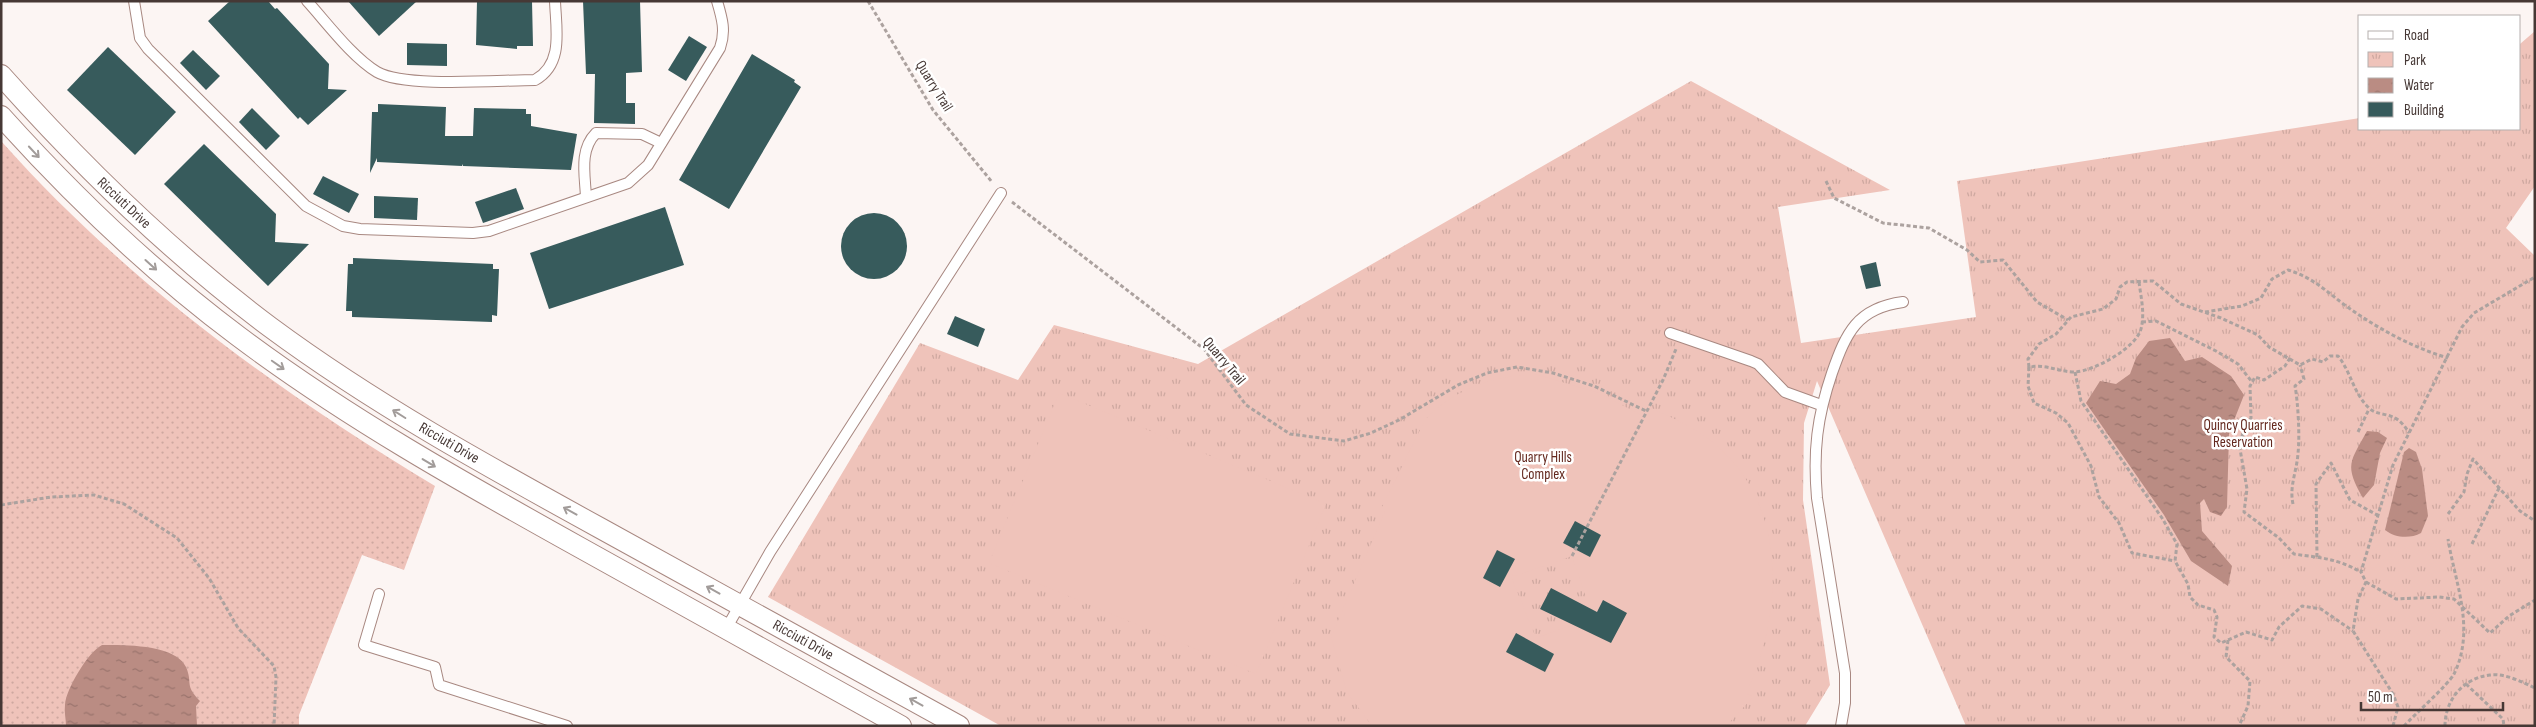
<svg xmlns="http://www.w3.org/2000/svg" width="2536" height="727" font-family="'Sofia Sans Condensed',sans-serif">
  <defs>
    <pattern id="grass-dots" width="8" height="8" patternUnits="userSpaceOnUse" patternTransform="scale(1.25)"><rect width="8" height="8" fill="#efc3ba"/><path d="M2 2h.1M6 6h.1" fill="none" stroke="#cea8a0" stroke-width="1.8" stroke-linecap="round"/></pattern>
    <pattern id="park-tufts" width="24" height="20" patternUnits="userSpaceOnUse" patternTransform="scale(1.25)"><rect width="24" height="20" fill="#efc3ba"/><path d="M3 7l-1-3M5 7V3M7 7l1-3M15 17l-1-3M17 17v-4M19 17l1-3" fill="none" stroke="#cea8a0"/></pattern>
    <pattern id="water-ripples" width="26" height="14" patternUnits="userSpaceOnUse" patternTransform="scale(1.25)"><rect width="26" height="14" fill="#ba8c83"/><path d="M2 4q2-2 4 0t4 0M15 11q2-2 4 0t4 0" fill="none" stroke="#99736c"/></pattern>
  </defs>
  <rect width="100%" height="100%" fill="#fcf5f3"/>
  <path fill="url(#grass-dots)" d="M1 141C129 284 273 388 435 486L404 570 362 555 299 715V726H1Z"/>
  <polygon fill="url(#park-tufts)" points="2535,31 2535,186 2506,228 2535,256 2535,726 1966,726 1817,381 1804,423 1803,500 1830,685 1805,726 1001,726 768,597 920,343 1018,380 1054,325 1198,364 1691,81 1890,190 1778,207 1801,343 1976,317 1957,181 2360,118 2360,129 2520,129 2520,44"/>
  <g fill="#efc3ba" fill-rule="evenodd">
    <path d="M1538 375 1599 393 1643 416 1648 407C1671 417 1694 427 1714 443 1788 504 1784 614 1746 693L1753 697 1726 726H1372L1347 692 1331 637 1385 511 1381 509 1425 420C1452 390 1498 373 1538 375ZM1572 556 1591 612 1597 616 1536 638 1510 574 1515 576Z"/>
    <polygon points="1059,393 1326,504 1256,674 989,563"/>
  </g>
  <g fill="url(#water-ripples)">
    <polygon points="2170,338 2185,361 2202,357 2231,376 2244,395 2229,433 2227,507 2221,516 2210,512 2204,499 2200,503 2202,531 2232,566 2228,586 2191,561 2164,515 2086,403 2100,381 2116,384 2130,374 2136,358 2149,341"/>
    <path d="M2367 431 2378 432 2387 438 2380 453 2374 485 2363 498C2344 465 2350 462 2367 431Z"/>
    <path d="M2409 448 2416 452 2422 469 2428 516 2421 533C2410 539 2395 538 2385 530L2404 452Z"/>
    <path d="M102 645C124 645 175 644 186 667 193 683 184 685 200 701L196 706 197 726H66C66 719 64 712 65 705 66 689 88 652 102 645Z"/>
  </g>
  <g fill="#375b5c">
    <polygon points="230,1 268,1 275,9 277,8 329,64 328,89 347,90 308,125 300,117 298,119 208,21"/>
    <polygon points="348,1 417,1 379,36"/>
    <polygon points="477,1 532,1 533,46 517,46 517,49 476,45"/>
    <polygon points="583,1 640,1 642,72 626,73 626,103 635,103 635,124 594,123 595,74 586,74"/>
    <polygon points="689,36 707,47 686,81 668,70"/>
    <polygon points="407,43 447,44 447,66 407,65"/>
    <polygon points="108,47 176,112 135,155 67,90"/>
    <polygon points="193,50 220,76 206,90 180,63"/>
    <polygon points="752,54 795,80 794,82 801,87 729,209 679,180"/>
    <polygon points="378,104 446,107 445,136 473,136 474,108 526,109 526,114 531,114 531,126 577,134 571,170 463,166 462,164 462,166 377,162 377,158 370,173 372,112 378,112"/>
    <polygon points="252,108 280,136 266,150 239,122"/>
    <polygon points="204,144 276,214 275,242 309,244 268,286 164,184"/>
    <polygon points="323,176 359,194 349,213 313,194"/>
    <polygon points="516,188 524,209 483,223 475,202"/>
    <polygon points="374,196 418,198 417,220 374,218"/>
    <polygon points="665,207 684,265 549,309 530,253"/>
    <circle cx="874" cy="246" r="33"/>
    <polygon points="353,258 493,264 493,269 499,269 497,316 492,315 492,322 352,317 352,311 346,311 348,264 353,264"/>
    <polygon points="1876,262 1881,286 1866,289 1860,266"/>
    <polygon points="955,316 985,329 978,347 947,334"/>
    <polygon points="1575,521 1601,535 1590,557 1563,543"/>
    <polygon points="1497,550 1515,559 1500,587 1483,578"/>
    <polygon points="1551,588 1597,612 1603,600 1627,613 1611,643 1540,609"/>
    <polygon points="1516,633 1554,654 1545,672 1506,652"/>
  </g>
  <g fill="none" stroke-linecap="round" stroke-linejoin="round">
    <defs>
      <g id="service">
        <path d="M134 1 140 38 148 49 306 206 343 226 360 229 473 233 489 231 628 183 648 165 720 48C726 31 722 18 717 1"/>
        <path d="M307 1C327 23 352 57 377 72 405 88 499 80 535 80 564 64 556 29 555 1"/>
        <path d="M586 197C585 175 579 150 596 133L642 134 661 143"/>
        <polyline points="1670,333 1751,361 1758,364 1785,392 1821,405"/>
        <polyline points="379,594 364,645 435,667 439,685 567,726"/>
        <polyline points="726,629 770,552 1001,193"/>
        <path d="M1841 726 1845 703V673L1817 498C1813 451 1817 417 1832 373 1846 333 1857 308 1903 302"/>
      </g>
      <g id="minor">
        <path d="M1 75C83 167 171 253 270 327 374 404 487 466 600 528 720 594 839 660 959 726"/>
        <path d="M1 116C73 196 151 271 238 336 346 417 462 482 579 547 686 607 794 666 901 726"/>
      </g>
    </defs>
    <use href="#service" stroke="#a88881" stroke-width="12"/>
    <use href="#minor" stroke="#a88881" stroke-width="22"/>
    <g stroke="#aca29f" stroke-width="3" stroke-dasharray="4 2.5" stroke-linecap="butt">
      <polyline points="868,1 933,110 992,182"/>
      <polyline points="1826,181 1834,198 1883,223 1929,228 1967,250 1980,262 2003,260 2037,302 2068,320"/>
      <polyline points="1012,202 1204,349 1246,405 1290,434 1344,441 1371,433 1399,420 1458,385 1487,373 1517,367 1553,373 1594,386 1646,411"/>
      <path d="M2139 282C2141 298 2145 313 2141 329 2136 348 2094 371 2075 372 2058 372 2048 364 2029 367L2028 386 2034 403 2056 413 2068 423 2091 466 2099 497 2119 523 2132 553 2175 561"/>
      <path d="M2205 312 2242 306 2261 298 2272 279 2288 270C2312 277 2326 291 2346 306 2377 328 2411 347 2448 358"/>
      <polyline points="2142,322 2156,321 2216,351 2238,364 2252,382"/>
      <path d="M2290 358 2285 366 2264 380 2255 377 2250 386 2251 418 2243 431 2240 449 2247 489 2244 512 2279 538 2294 554C2321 558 2336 558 2361 572"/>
      <path d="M2029 367 2028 359 2039 344 2056 334 2071 317 2103 309 2116 299 2120 287 2127 282 2153 281 2181 304 2221 318 2258 335 2269 347 2300 365 2312 359 2323 362 2330 356H2338C2351 372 2353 392 2368 407 2379 419 2395 408 2409 433"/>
      <polyline points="2075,372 2081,401 2162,518 2177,544 2175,561 2188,584 2190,597 2198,605 2214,610 2217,617 2214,637 2221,643 2246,632 2272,640 2279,627 2302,606 2321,609 2353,631"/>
      <polyline points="2358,432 2369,409"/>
      <path d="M2293 504C2289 486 2297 471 2298 453 2300 437 2298 402 2295 386L2304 379 2300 365"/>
      <polyline points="1,505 51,497 94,495 124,504 177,538 209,578 238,628 274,666 276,677 274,726"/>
      <polyline points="2448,514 2464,492 2467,474 2473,459 2520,511 2535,521"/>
      <polyline points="2472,544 2499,488"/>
      <polyline points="1572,556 1663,380 1676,349"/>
      <polyline points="2317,557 2316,484 2331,463 2350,500 2379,516"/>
      <polyline points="2366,582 2396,599 2439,597 2454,599 2490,633 2509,616 2535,600"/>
      <polyline points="2228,640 2226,657 2250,681 2248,706 2239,726"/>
      <polyline points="2466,684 2503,719 2504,726"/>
      <polyline points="2393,726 2398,707 2393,694 2353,631 2358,599 2366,582 2361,572 2393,465 2462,327 2474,313 2535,277"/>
      <path d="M2404 726C2414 715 2449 684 2454 674 2476 629 2455 583 2448 539"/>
      <path d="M2445 726C2445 700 2463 678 2490 675 2505 673 2522 682 2535 688"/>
    </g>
    <use href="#service" stroke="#fff" stroke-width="10"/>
    <use href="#minor" stroke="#fff" stroke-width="20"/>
  </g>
  <defs><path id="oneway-shaft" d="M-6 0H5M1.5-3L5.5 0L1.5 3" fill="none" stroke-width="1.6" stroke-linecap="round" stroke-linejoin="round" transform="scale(1.25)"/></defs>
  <g stroke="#a29c9a">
    <use href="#oneway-shaft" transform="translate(34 152) rotate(47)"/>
    <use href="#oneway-shaft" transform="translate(151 265) rotate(42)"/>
    <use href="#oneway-shaft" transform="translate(278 365) rotate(35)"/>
    <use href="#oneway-shaft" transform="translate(399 414) rotate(-148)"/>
    <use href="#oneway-shaft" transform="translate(429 463) rotate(31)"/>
    <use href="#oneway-shaft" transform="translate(570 511) rotate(-151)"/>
    <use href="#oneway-shaft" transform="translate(713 590) rotate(-151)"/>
    <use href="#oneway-shaft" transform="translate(916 702) rotate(-151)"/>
  </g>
  <g text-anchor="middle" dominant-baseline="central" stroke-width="5" stroke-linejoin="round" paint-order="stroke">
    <g font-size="15" fill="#463835" stroke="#fff">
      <text transform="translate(934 86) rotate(58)">Quarry Trail</text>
      <text transform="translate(124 203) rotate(43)">Ricciuti Drive</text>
      <text transform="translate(1224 361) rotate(50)">Quarry Trail</text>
      <text transform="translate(449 443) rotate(30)">Ricciuti Drive</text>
      <text transform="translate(803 640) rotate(29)">Ricciuti Drive</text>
    </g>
    <g font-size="15" fill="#64291f" stroke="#fff">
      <text x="2243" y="425">Quincy Quarries<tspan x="2243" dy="17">Reservation</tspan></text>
      <text x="1543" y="457">Quarry Hills<tspan x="1543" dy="17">Complex</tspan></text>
    </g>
  </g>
  <rect width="2536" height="727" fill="none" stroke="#463835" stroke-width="5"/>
  <rect x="2358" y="15" width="162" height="115" fill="#ffffff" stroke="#b5afae"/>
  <rect x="2368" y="31" width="25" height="8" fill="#ffffff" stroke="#b5afae"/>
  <text x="2404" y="40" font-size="15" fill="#463835">Road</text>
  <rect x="2368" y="52" width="25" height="15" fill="url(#park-tufts)" stroke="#b5afae"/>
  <text x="2404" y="65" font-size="15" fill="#463835">Park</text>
  <rect x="2368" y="78" width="25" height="15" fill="url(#water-ripples)" stroke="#b5afae"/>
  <text x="2404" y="90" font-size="15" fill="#463835">Water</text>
  <rect x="2368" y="102" width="25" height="15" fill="#375b5c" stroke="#b5afae"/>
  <text x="2404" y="115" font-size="15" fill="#463835">Building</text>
  <path d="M2361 702v8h142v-8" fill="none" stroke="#463835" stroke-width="2.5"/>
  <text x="2368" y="702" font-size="15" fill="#463835" stroke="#ffffff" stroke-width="4" paint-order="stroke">50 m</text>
</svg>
